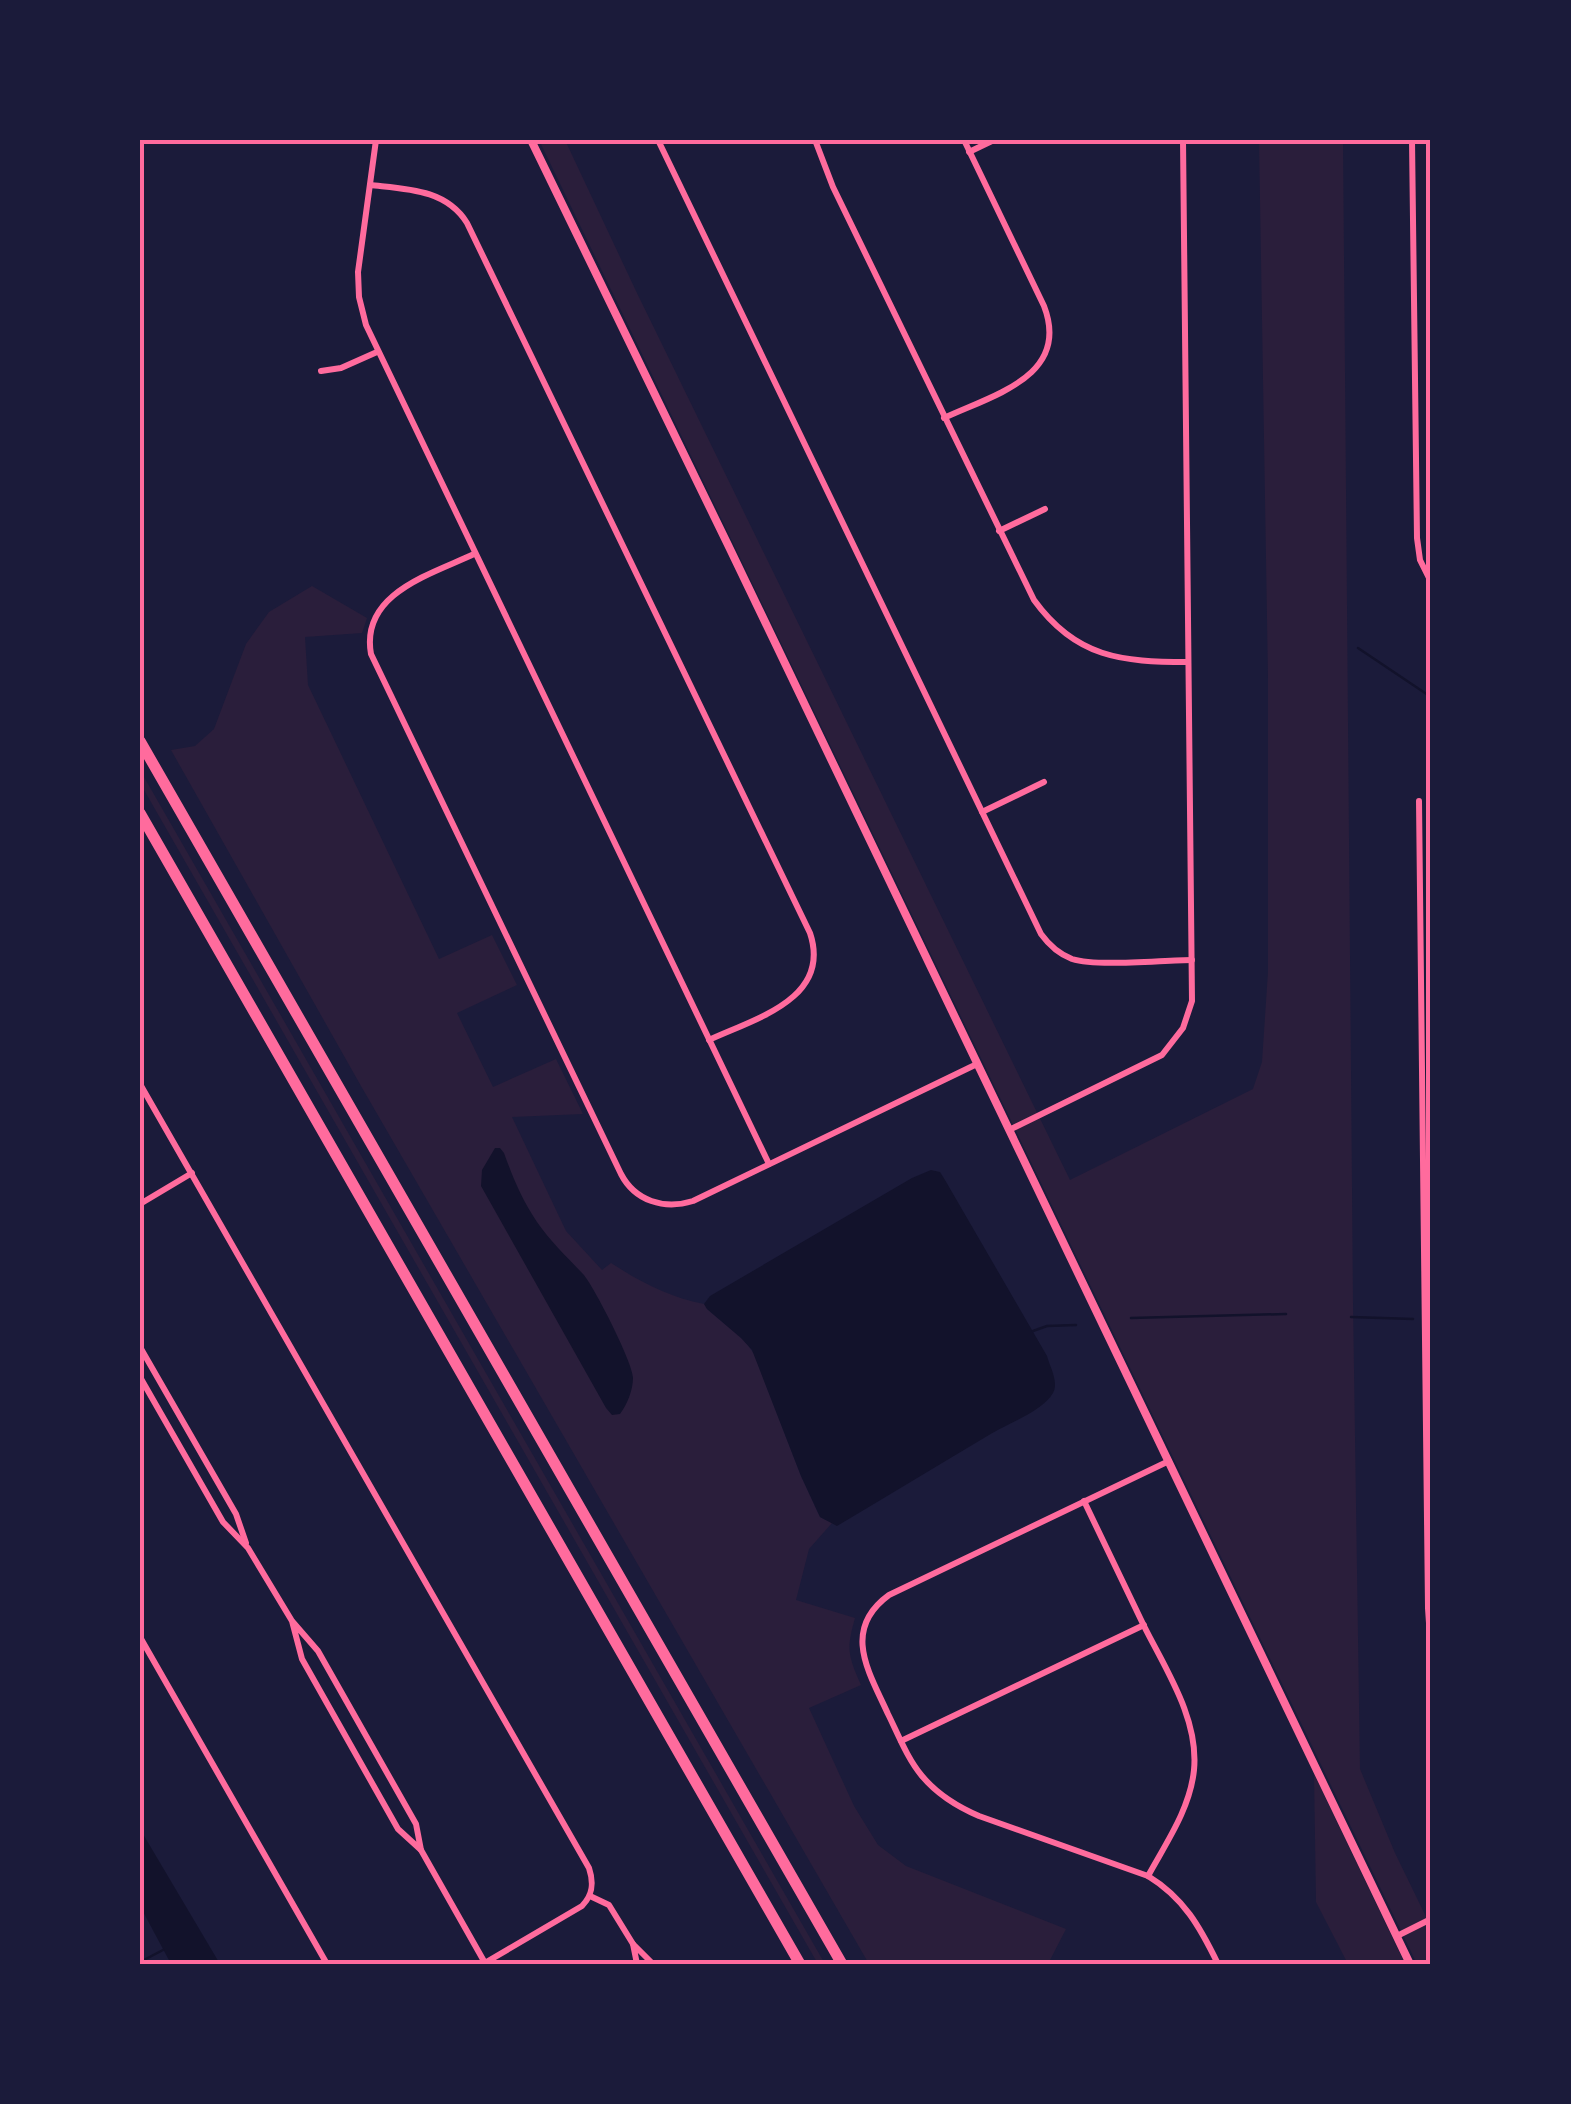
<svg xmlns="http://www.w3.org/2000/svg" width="1571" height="2104" font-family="'Archivo Narrow',sans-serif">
  <rect width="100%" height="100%" fill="#1b1b3a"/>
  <g fill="#2a1e3b">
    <polygon points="539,140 565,140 636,291 1070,1180 1253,1089 1262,1062 1268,972 1268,678 1259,140 1343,140 1353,1303 1360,1769 1395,1853 1431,1927 1431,1964 1417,1964"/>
    <polygon points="140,499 144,510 143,639 140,642"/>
    <path d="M312 586 367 618 362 633 305 637 308 685 439 959 492 935 517 985 457 1013 493 1087 556 1059 583 1114 512 1117 566 1231 602 1270 611 1263C642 1283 669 1297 704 1304L707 1309 745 1341 754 1354 801 1476 820 1517 832 1523 809 1549 796 1600 855 1618C846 1650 848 1655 861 1685L809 1708 854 1806 878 1845 906 1866 1066 1929 1048 1964H869L361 1086 171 750 195 746 214 729 246 644 269 612Z"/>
    <polygon points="140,770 825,1964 818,1964 140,783"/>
    <polygon points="1314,1774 1405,1964 1348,1964 1316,1902"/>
  </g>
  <g fill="#12122b">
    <path d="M495 1148H500L504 1153C513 1178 522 1200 537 1222 551 1242 567 1257 583 1274 594 1286 634 1365 633 1378 633 1390 627 1405 620 1414L612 1415 606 1408 481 1186 482 1170Z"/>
    <path d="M931 1170 940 1172 945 1180 1047 1356C1050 1367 1059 1382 1053 1393 1043 1411 1007 1424 989 1435 938 1465 888 1496 837 1526L820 1517 801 1476 752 1350 741 1338 707 1309 704 1304 710 1296 912 1178Z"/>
    <polygon points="140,1829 220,1964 171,1964 140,1906"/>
  </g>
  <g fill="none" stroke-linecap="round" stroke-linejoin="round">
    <g stroke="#12122b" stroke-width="2.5">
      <polyline points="1358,648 1431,697"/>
      <polyline points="1351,1317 1413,1319"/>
      <polyline points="1131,1318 1286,1314"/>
      <polyline points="1033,1331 1047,1326 1076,1325"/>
      <polyline points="140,1962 163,1950"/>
    </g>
    <g stroke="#ff6b9d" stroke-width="6">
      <polyline points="376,140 358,272 359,297 366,325 769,1164"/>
      <path d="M658 140 1041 934C1049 945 1059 954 1072 959 1098 967 1162 960 1192 960"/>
      <path d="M815 140 833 187 1034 600C1076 658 1122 662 1188 662"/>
      <polyline points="1412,140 1417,538 1420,560 1431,582"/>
      <polyline points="969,152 994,140"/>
      <path d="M370 185C406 189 446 189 467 223L810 933C832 999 754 1019 709 1040"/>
      <polyline points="321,371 341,368 377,352"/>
      <path d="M944 418C993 395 1071 376 1044 306L964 140"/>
      <polyline points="999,531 1045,509"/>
      <path d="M474 554C432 574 360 593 371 654L621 1174C635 1201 664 1210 693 1201L977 1064"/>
      <polyline points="1419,801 1428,1608 1431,1653"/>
      <polyline points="982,812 1044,782"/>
      <path d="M140 1084 589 1868C594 1883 593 1895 582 1906L483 1964"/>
      <polyline points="1009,1130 1162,1055 1183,1028 1192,1001 1183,140"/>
      <polyline points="140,1204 192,1173"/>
      <polyline points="140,1347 236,1514 246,1543"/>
      <polyline points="140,1377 223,1522 248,1548 292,1621 318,1651 416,1824 421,1850 398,1829 302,1659 292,1621"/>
      <path d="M1169 1461 889 1595C841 1630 869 1672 888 1714 898 1734 907 1758 922 1776 937 1794 958 1807 979 1816L1148 1876C1184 1898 1200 1927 1218 1964"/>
      <path d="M1084 1501C1104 1543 1124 1584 1144 1626 1166 1670 1199 1719 1194 1770 1190 1809 1166 1843 1148 1876"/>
      <polyline points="140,1637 327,1964"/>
      <polyline points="901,1741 1144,1625"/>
      <polyline points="421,1850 485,1963"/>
      <polyline points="590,1896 609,1905 633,1944"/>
      <polyline points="1397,1936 1431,1919"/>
      <polyline points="637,1964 633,1944 653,1964"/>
    </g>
    <polyline stroke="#ff6b9d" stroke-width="8" points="531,140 730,549 1410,1964"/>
    <g stroke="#ff6b9d" stroke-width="11">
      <polyline points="140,741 842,1964"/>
      <polyline points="140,813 800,1964"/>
    </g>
  </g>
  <rect width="1571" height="2104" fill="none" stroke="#1b1b3a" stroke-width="285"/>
  <rect x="142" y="142" width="1286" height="1820" fill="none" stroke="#ff6b9d" stroke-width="4"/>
</svg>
